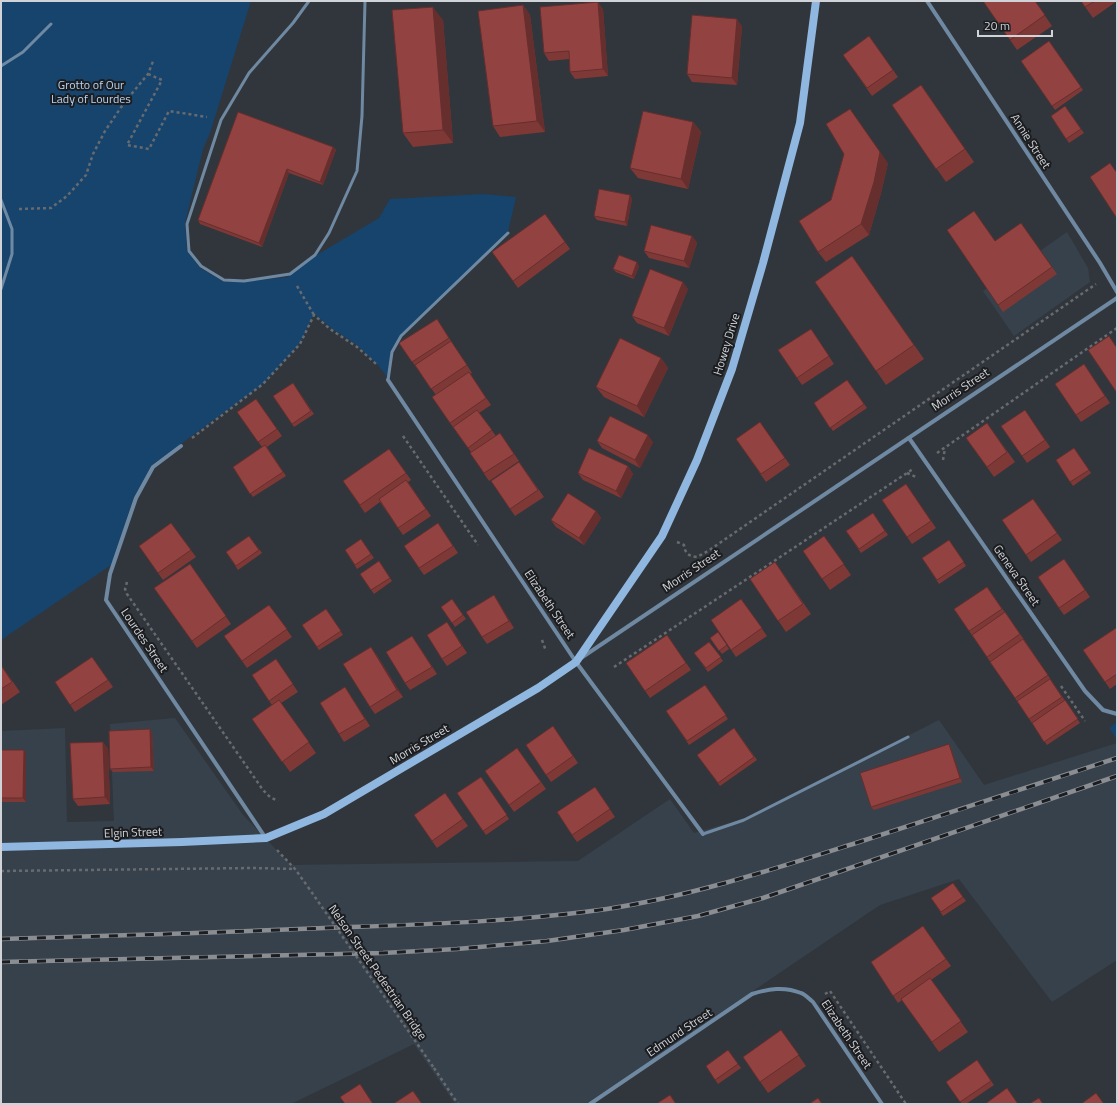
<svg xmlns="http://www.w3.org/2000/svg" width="1118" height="1105" font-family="'Titillium Web',sans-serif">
  <rect width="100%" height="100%" fill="#31363c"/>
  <g fill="#37414b">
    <polygon points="1067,232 1088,268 1090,282 1014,336 983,291"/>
    <polygon points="175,718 243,815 291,865 578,861 670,799 694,833 743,819 939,720 984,785 1117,743 1117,960 1052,1002 959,879 880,905 586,1104 455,1104 414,1044 291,1104 1,1104 1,731 65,728 67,822 114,821 110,724"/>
  </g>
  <g fill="#16446d">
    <polygon points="1,1 251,1 210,133 203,149 185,223 187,251 200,268 224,282 244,282 288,277 315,256 379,218 390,199 484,194 516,197 508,232 400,336 391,350 387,377 378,365 357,345 331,328 314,314 300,343 263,384 152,465 134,497 111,565 1,640"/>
    <polygon points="1117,722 1117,739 1109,728"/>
  </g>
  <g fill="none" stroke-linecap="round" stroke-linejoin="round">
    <g stroke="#676b70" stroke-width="2.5" stroke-dasharray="3 3" stroke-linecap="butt">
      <polyline points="148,74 162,80 127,145 149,149 169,111 207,117"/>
      <polyline points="19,209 51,208 67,196 86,175 93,154 105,131 124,103 148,74 154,59"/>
      <polyline points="297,286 314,315"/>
      <polyline points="403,436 478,545"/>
      <polyline points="192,438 263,384 300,344 314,315 330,329 357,347 376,364"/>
      <polyline points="937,453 1117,328"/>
      <polyline points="943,460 945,448"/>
      <polyline points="907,473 918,478"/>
      <path d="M677 542 684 545C685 553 688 556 697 557L708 551 1096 284"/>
      <polyline points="127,582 125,589 127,594 263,790 270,797 278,801"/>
      <polyline points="542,640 546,651"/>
      <polyline points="614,667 913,469"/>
      <polyline points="1061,686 1085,721"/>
      <polyline points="277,850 295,869 308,887"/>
      <polyline points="1,871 252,868 295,869"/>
      <polyline points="825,994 830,991 906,1104"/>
      <polyline points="434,1068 458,1104"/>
    </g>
    <g stroke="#6f89a2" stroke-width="3">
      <polyline points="309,1 293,23 249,73 221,120 187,224 189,251 201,266 224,280 244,281 290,274 315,255 329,233 357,171 362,116 365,1"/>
      <polyline points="1,66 23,52 51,24"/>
      <polyline points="1,200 12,229 12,254 1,289"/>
      <polyline points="388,380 392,352 401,336 508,233"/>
      <polyline points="703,834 744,820 908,737"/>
    </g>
    <g stroke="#6f89a2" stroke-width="4">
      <polyline points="927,1 1100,263 1117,292"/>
      <polyline points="388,380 576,662 703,834"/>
      <polyline points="909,438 1085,691 1103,710 1117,714"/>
      <polyline points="181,446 153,467 136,498 110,574 106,600 265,837"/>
      <polyline points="581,658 1117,298"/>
      <path d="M590 1104 752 994C768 989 784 986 801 993 805 994 809 999 813 1002L882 1104"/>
    </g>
    <polyline stroke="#8fb7e0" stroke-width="8" points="1,847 182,842 266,838 324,814 538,688 576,662 662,536 697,460 732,369 763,263 800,123 816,1"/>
    <defs>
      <g id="rail">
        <path d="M1 939C117 936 234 932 350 927 436 924 522 921 607 909 692 896 774 869 856 843 943 815 1030 787 1117 758"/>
        <polyline points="1,962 383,953 457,949 547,941 624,930 698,916 763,898 1117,776"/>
      </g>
    </defs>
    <use href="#rail" stroke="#8a8e93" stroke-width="4.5"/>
    <use href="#rail" stroke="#1b1d20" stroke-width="3" stroke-dasharray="9" stroke-linecap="butt"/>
    <polyline stroke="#676b70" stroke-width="2.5" stroke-dasharray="3 3" stroke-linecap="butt" points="308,887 434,1068"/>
  </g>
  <g fill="#7e3937">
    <polygon points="983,1 1035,1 1052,26 1017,50"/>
    <polygon points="1081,1 1117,1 1093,18"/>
    <polygon points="523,5 530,15 545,132 500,137 493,126"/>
    <polygon points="603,9 608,76 575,79 570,72 569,59 549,61 544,53"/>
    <polygon points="443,20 453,143 413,147 403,133"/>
    <polygon points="742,26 737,85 692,82 687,74"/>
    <polygon points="869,36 898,77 872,96 843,55"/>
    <polygon points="1049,41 1083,90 1055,110 1021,61"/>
    <polygon points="921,85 974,162 946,182 892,105"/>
    <polygon points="1065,106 1084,133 1069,143 1051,116"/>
    <polygon points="238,112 333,147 336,150 323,185 289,173 262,247 200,224 198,220"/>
    <polygon points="693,122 701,132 688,189 638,178 630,168"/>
    <polygon points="888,163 881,193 869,235 826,262 818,252"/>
    <polygon points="630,195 632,199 627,226 597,220 594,216"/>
    <polygon points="545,214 570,249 518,288 492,252"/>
    <polygon points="1021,223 1057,274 1003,312 947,230 995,241"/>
    <polygon points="692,236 697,243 689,268 649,258 644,251"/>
    <polygon points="852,256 924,359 886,385 815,282"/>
    <polygon points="639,266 634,279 616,272 613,269"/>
    <polygon points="688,289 669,336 637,323 632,316"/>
    <polygon points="442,327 472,373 470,374 491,405 479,413 496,436 500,433 519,461 489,481 470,453 471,452 450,423 436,395 399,343"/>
    <polygon points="811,329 834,364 802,385 778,350"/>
    <polygon points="661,358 668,368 644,417 604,397 596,387"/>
    <polygon points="1084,364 1110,403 1081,422 1055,384"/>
    <polygon points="847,380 867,408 833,431 814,403"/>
    <polygon points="293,383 314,414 294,427 273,396"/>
    <polygon points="256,399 282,436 267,447 286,476 253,497 233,467 262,447 237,412"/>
    <polygon points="1025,410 1050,447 1027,463 1001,426"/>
    <polygon points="760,422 790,465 766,482 736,439"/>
    <polygon points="987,423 1015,462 994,477 966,438"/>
    <polygon points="597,441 653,442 640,468 602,448"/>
    <polygon points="1074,448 1091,473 1073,486 1056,460"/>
    <polygon points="389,449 411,480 408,482 431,516 403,535 380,502 365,513 343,481"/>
    <polygon points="519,462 544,497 515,516 491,481"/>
    <polygon points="628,466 633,474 621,498 583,480 578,473"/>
    <polygon points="906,484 936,528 912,544 882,500"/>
    <polygon points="1033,499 1062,540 1031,562 1002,520"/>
    <polygon points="596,511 601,518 584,545 556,527 551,520"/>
    <polygon points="873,513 888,535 861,553 846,531"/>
    <polygon points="171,523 196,557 163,580 139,546"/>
    <polygon points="438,523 458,553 424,575 419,568"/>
    <polygon points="249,536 262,553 238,570 226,552"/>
    <polygon points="824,536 851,575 830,590 803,551"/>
    <polygon points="361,539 374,558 357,569 345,550"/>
    <polygon points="949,540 966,566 939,584 922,558"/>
    <polygon points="1064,559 1090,597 1064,615 1059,608"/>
    <polygon points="379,561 392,581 374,594 360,574"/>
    <polygon points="775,562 811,614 786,632 750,579"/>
    <polygon points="190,564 231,624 197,648 154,588"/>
    <polygon points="987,587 1025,641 1080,723 1047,745 954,609"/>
    <polygon points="494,595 514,628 487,644 482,637"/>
    <polygon points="452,599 466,619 455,627 441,607"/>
    <polygon points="741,599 767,636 736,657 711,620"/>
    <polygon points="269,605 292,637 247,668 224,636"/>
    <polygon points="326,609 343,635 319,650 317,647"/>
    <polygon points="452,629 467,653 447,666 442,659"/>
    <polygon points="1117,629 1117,684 1110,689 1083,650"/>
    <polygon points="718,632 729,649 722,654 710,638"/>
    <polygon points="667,635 691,670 650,698 626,663"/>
    <polygon points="709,642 723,661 708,672 694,653"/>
    <polygon points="417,643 437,674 410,690 405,683"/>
    <polygon points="376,654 403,697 375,714 370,707"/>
    <polygon points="92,657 113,687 75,712 55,682"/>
    <polygon points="276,659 298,692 281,703 316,753 290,772 252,719 272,705 252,675"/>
    <polygon points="1,665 20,692 1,705"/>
    <polygon points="705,685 728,719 689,745 666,711"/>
    <polygon points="345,687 370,726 344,742 339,734"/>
    <polygon points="553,726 578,763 551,782 526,745"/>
    <polygon points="734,728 757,760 720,786 697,755"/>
    <polygon points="150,729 152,733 154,771 113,772 110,769"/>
    <polygon points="103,742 108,749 110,804 78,806 73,799"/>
    <polygon points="517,748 546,789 514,812 485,771"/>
    <polygon points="951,748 962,782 874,810 871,807"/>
    <polygon points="1,750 26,754 26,802 1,802"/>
    <polygon points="481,777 509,819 486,835 457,793"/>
    <polygon points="595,787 615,817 577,842 572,835"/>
    <polygon points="445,793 468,826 437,848 432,841"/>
    <polygon points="953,883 966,901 943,916 931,898"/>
    <polygon points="923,926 951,966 931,980 968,1032 939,1052 902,1000 898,1003 871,962"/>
    <polygon points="781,1030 806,1066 768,1093 743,1057"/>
    <polygon points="728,1050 741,1068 718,1084 706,1066"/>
    <polygon points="977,1060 994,1085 966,1104 962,1104 946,1082"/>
  </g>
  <g fill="#662e2d">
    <polygon points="598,2 603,9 608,76 603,69"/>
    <polygon points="523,5 530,15 545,132 537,121"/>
    <polygon points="433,7 443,20 453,143 443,130"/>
    <polygon points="737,19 742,26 737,85 732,78"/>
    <polygon points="850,109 888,163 881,193 869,235 861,224"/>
    <polygon points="693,122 701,132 688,189 681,179"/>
    <polygon points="333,147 336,150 323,185 320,182"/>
    <polygon points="287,169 289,173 262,247 259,243"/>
    <polygon points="630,195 632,199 627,226 625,222"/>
    <polygon points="692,236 697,243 689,268 684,261"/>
    <polygon points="637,262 639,266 634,279 632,276"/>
    <polygon points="683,282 688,289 669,336 664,328"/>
    <polygon points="661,358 668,368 644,417 637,406"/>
    <polygon points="648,435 653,442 640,468 635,460"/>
    <polygon points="628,466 633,474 621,498 616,491"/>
    <polygon points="596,511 601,518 584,545 579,538"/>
    <polygon points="494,595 499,603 514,628 509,621"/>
    <polygon points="447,622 452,629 467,653 462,646"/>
    <polygon points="412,636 417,643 437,674 432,667"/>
    <polygon points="371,647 376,654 403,697 397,690"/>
    <polygon points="150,729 152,733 154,771 151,767"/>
    <polygon points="103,742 108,749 110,804 105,797"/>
    <polygon points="949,744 951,748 962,782 960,778"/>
    <polygon points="24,750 26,754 26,802 23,798"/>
  </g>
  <g fill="#924240" stroke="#662e2d">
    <polygon points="983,1 1035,1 1045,15 1010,40"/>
    <polygon points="1081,1 1095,1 1085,7"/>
    <polygon points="598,2 603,69 570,72 569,51 544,53 540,7"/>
    <polygon points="523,5 537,121 493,126 478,11"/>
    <polygon points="433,7 443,130 403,133 392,10"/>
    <polygon points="692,15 737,19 732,78 687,74"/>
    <polygon points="869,36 893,70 867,88 843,55"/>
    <polygon points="1049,41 1081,87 1052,106 1021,61"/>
    <polygon points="921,85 965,149 936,169 892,105"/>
    <polygon points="1065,106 1081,129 1066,139 1051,116"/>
    <polygon points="850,109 880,152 874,182 861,224 818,252 799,221 831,200 844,154 826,124"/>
    <polygon points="643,111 693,122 681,179 630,168"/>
    <polygon points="238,112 333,147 320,182 287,169 259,243 198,220"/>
    <polygon points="1110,163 1117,173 1117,216 1116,217 1090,177"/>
    <polygon points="599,189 630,195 625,222 594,216"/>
    <polygon points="974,211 995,241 1021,223 1052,267 998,305 947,230"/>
    <polygon points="545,214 565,242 513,281 492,252"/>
    <polygon points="651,225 692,236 684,261 644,251"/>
    <polygon points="619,255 637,262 632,276 613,269"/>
    <polygon points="852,256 914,345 876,371 815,282"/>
    <polygon points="650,269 683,282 664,328 632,316"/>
    <polygon points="437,319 449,338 412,362 399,343"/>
    <polygon points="811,329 829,356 797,378 778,350"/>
    <polygon points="1109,336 1117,348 1117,393 1088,350"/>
    <polygon points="620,338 661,358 637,406 596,387"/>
    <polygon points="451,341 467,365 431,389 415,365"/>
    <polygon points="1084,364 1105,396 1076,415 1055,384"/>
    <polygon points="469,372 486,398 450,423 432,397"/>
    <polygon points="847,380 864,404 830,428 814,403"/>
    <polygon points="293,383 311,411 292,424 273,396"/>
    <polygon points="256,399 277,429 258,442 237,412"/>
    <polygon points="477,410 492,430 468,448 453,427"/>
    <polygon points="1025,410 1045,440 1022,456 1001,426"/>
    <polygon points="610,416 648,435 635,460 597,441"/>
    <polygon points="760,422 785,458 761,474 736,439"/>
    <polygon points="987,423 1007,452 987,467 966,438"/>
    <polygon points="500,433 514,454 484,473 470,453"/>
    <polygon points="265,445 283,472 250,494 233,467"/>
    <polygon points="589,448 628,466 616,491 578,473"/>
    <polygon points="1074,448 1089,470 1070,482 1056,460"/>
    <polygon points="389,449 406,473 360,505 343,481"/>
    <polygon points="519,462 538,490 510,509 491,481"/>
    <polygon points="406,480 426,509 398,528 379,499"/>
    <polygon points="906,484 931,521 907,537 882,500"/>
    <polygon points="568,493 596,511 579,538 551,520"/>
    <polygon points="1033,499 1057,533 1026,555 1002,520"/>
    <polygon points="873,513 885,531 859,549 846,531"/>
    <polygon points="171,523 191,550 158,573 139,546"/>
    <polygon points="438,523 453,546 419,568 404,546"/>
    <polygon points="249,536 259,550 236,566 226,552"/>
    <polygon points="824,536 844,564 822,579 803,551"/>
    <polygon points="361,539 371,554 355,565 345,550"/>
    <polygon points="949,540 964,562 937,580 922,558"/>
    <polygon points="1064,559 1085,590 1059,608 1038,577"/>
    <polygon points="379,561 390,578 371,590 360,574"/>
    <polygon points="775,562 803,604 778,621 750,579"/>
    <polygon points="190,564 226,616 192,641 154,588"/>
    <polygon points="987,587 1002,609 969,631 954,609"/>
    <polygon points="494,595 509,621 482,637 466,612"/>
    <polygon points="452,599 463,615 452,623 441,607"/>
    <polygon points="741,599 762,628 731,650 711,620"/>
    <polygon points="269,605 287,629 242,661 224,636"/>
    <polygon points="326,609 341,631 317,647 302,625"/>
    <polygon points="1005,612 1020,634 987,657 972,635"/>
    <polygon points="447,622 462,646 442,659 427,635"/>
    <polygon points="1116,628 1117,629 1117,674 1105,682 1083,650"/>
    <polygon points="718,632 727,645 719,651 710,638"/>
    <polygon points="667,635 686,663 645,691 626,663"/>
    <polygon points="412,636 432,667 405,683 386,652"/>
    <polygon points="1023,639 1048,675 1015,698 990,662"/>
    <polygon points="709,642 721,657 706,668 694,653"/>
    <polygon points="371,647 397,690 370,707 343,664"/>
    <polygon points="92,657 108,680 70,705 55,682"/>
    <polygon points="276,659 293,684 269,701 252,675"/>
    <polygon points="1,665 12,682 1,689"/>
    <polygon points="1050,679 1062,697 1029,719 1017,701"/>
    <polygon points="705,685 726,715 687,741 666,711"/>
    <polygon points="345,687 365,719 339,734 320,703"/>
    <polygon points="279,700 309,742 282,762 252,719"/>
    <polygon points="1065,700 1078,719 1044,742 1032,723"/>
    <polygon points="553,726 573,756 546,775 526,745"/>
    <polygon points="734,728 754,757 718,783 697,755"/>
    <polygon points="150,729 151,767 110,769 109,731"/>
    <polygon points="103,742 105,797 73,799 70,743"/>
    <polygon points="949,744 960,778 871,807 860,773"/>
    <polygon points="517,748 541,782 509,805 485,771"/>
    <polygon points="1,750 24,750 23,798 1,798"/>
    <polygon points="481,777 507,815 483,831 457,793"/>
    <polygon points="595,787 610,809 572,835 557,812"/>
    <polygon points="445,793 463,819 432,841 414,815"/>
    <polygon points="953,883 963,897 941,912 931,898"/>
    <polygon points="923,926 946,959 893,996 871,962"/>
    <polygon points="930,978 961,1021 932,1042 901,999"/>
    <polygon points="781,1030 799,1055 760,1082 743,1057"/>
    <polygon points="728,1050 738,1064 715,1080 706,1066"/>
    <polygon points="977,1060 991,1081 960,1102 946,1082"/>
    <polygon points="360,1084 373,1104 345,1104 340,1097"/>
    <polygon points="1007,1088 1018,1104 985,1104"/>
    <polygon points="413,1091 422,1104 393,1104"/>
    <polygon points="1096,1093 1104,1104 1081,1104"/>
    <polygon points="670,1095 676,1104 656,1104"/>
    <polygon points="818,1098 822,1104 809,1104"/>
    <polygon points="1039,1098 1043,1104 1029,1104"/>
  </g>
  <g text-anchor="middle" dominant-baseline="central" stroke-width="4" stroke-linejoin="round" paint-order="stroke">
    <g font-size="12" fill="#b5d4f4" stroke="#1b1d20">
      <text x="91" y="84">Grotto of Our<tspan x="91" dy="14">Lady of Lourdes</tspan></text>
    </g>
    <g font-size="12" fill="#d0d3d7" stroke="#1b1d20">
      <text transform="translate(1031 141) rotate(57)">Annie Street</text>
      <text transform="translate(726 344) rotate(-73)">Howey Drive</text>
      <text transform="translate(960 389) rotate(-34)">Morris Street</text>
      <text transform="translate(691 570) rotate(-34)">Morris Street</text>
      <text transform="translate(1017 575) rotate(55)">Geneva Street</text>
      <text transform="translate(550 604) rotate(56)">Elizabeth Street</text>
      <text transform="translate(145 640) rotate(56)">Lourdes Street</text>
      <text transform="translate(419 744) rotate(-31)">Morris Street</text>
      <text transform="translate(133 832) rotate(-2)">Elgin Street</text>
      <text transform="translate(378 972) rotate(55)">Nelson Street Pedestrian Bridge</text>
      <text transform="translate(679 1032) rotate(-34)">Edmund Street</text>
      <text transform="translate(847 1034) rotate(56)">Elizabeth Street</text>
    </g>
  </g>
  <rect width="1118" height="1105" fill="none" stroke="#d0d3d7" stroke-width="4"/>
  <path d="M978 30v6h74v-6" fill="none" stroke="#d0d3d7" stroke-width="2"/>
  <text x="984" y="30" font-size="12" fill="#d0d3d7" stroke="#1b1d20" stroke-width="3" paint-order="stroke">20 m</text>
</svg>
